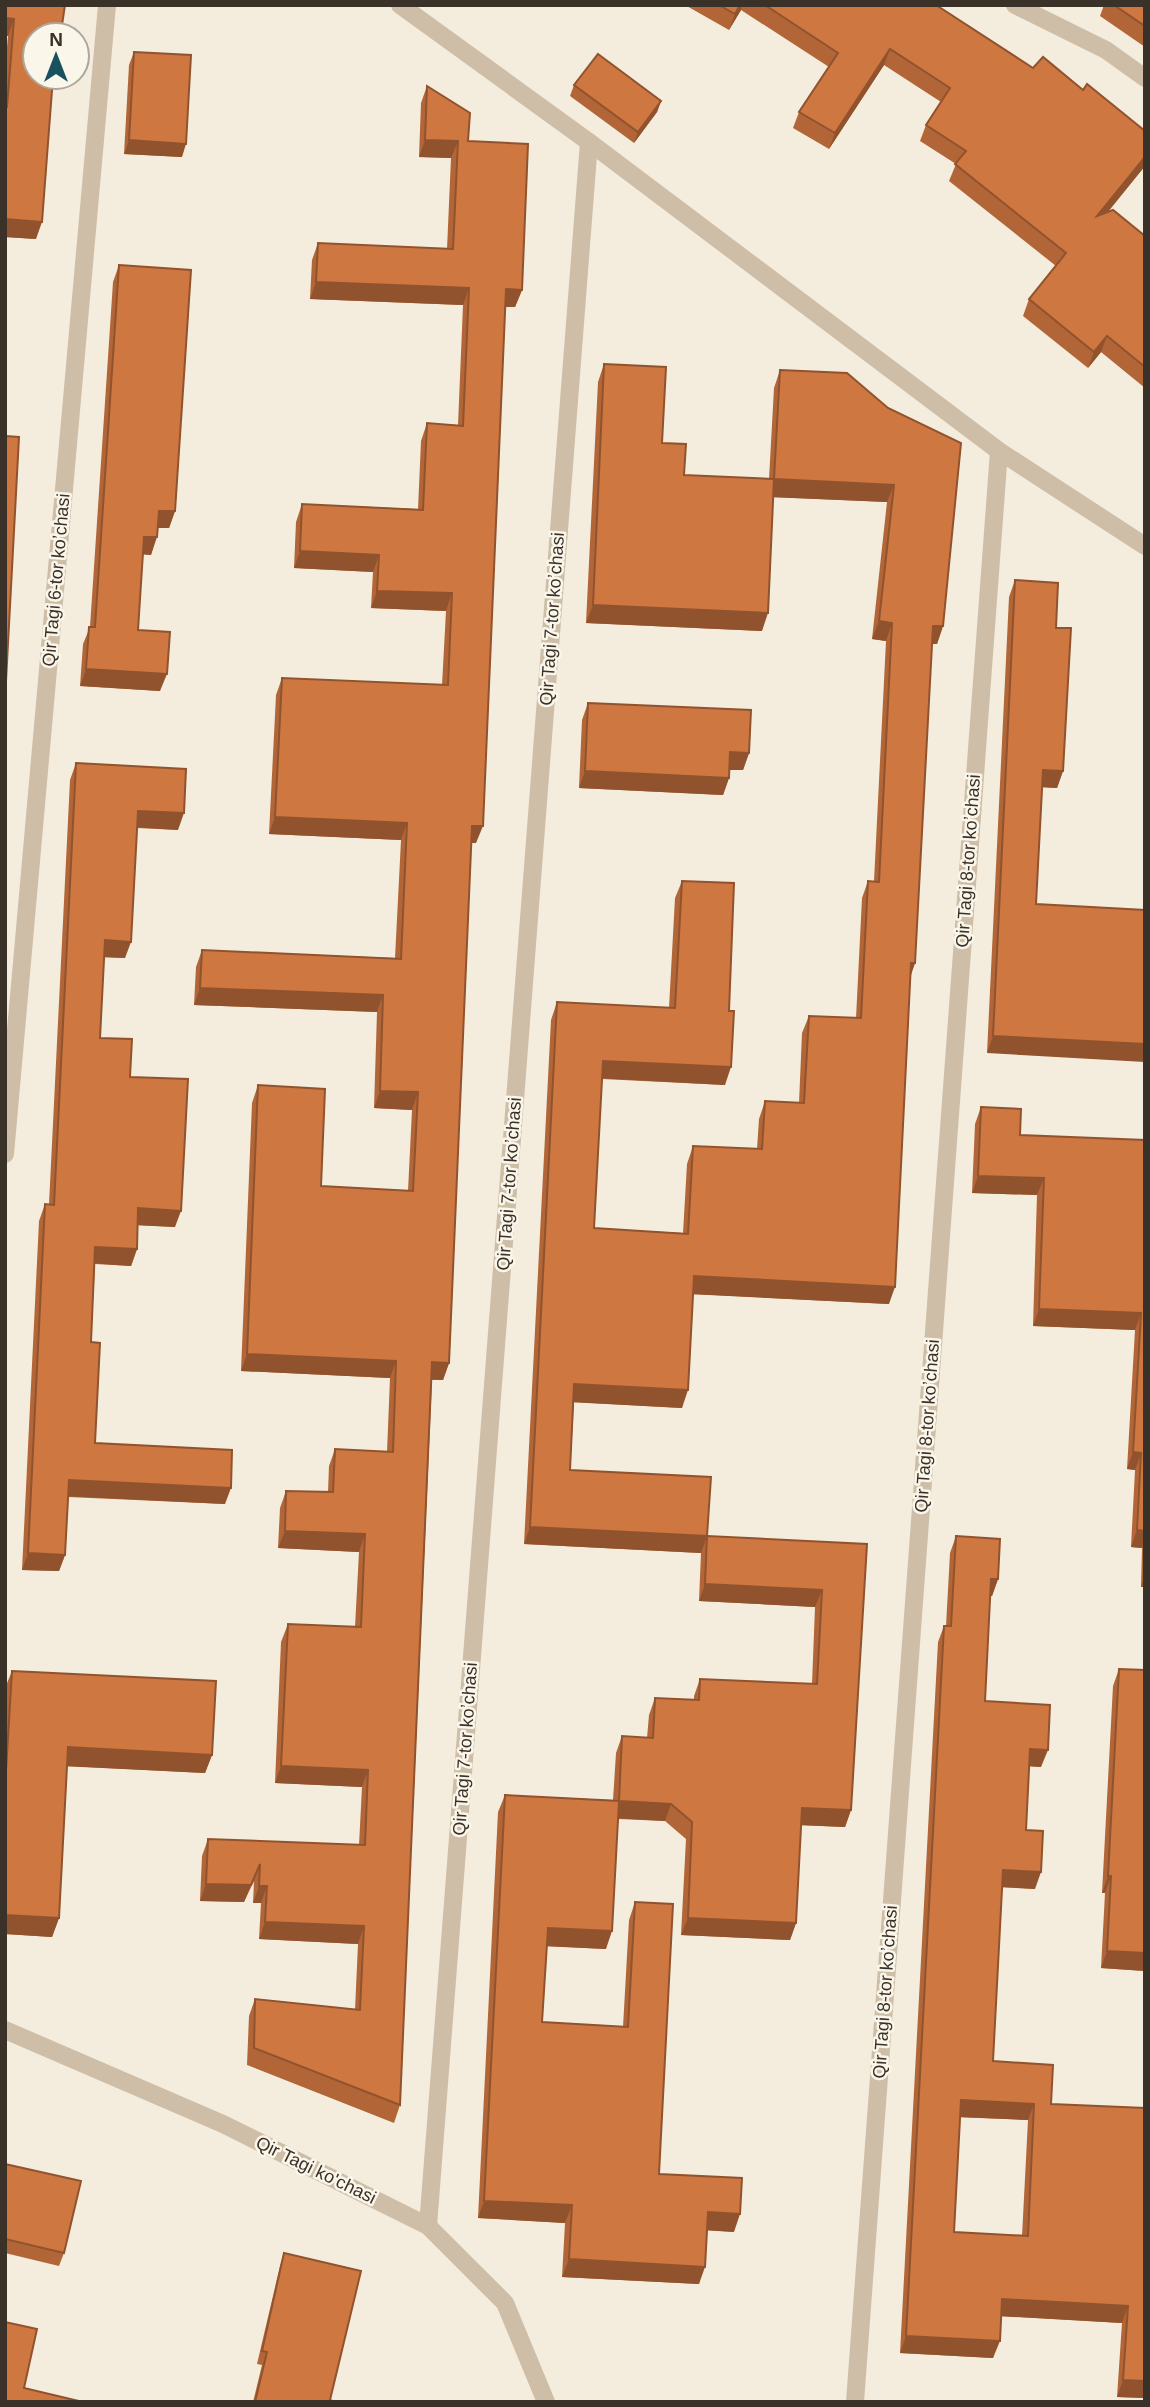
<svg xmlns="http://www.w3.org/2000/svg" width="1150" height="2407" font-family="Arial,sans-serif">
  <rect width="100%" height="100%" fill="#f4eddd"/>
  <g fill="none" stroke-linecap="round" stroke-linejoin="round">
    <g stroke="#cebea8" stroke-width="18">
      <polyline points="400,5 589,142 999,451 1145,546"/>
      <polyline points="1015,5 1106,50 1145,78"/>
      <polyline points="5,1154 107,5"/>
      <polyline points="5,2030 223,2124 428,2226 505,2303 546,2402"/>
      <polyline points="428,2226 589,142"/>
      <polyline points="855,2402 999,451"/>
    </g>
  </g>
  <g fill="#b26638" fill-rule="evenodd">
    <polygon points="5,5 62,25 59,35 35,35 36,239 5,237 5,68 8,36"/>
    <polygon points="685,5 936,5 1145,166 1108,212 1145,236 1145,388 1101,352 1088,368 1023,316 1029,299 1056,266 949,181 956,164 920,141 926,125 941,102 884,65 829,149 793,128 799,112 829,67 741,10 729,30"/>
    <polygon points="1104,5 1145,5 1145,47 1100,16"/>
    <polygon points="134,52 182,157 124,154 129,65"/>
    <polygon points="574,85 661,101 657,112 634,143 570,96"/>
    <polygon points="427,86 468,141 522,290 515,307 505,307 476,843 471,843 449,1363 443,1380 432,1380 400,2105 394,2123 247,2065 249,2016 255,1999 355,2010 358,1944 259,1939 261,1903 253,1903 254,1881 244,1902 200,1901 202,1856 208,1839 359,1845 362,1787 275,1783 281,1642 288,1624 355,1627 359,1552 278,1548 280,1508 286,1491 328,1492 329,1466 335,1449 387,1452 390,1378 241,1371 252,1103 258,1085 321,1186 408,1191 412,1110 374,1108 377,1012 194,1005 196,967 202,950 395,958 401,840 269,834 276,695 282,678 442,685 446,611 371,608 373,572 294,568 296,522 302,504 418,509 421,441 427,423 458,425 463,305 310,299 312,260 318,243 447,249 451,158 419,157 421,103"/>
    <polygon points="119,265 175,511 169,528 158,528 151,555 143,554 138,630 160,691 80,686 83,644 90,627 113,282"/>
    <polygon points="604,364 684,475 769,479 774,388 780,370 888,408 943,626 937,644 932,644 915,963 910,976 889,1304 693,1294 682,1408 574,1402 570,1470 707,1536 867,1544 851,1810 845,1827 801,1825 796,1923 790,1940 681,1935 686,1839 665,1821 618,1819 606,1949 547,1946 542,2022 623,2027 629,1920 635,1902 659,2174 734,2232 707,2230 699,2284 562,2277 565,2223 478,2218 498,1812 505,1795 613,1800 616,1753 622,1736 647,1738 649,1715 655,1698 694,1700 694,1696 700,1679 812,1684 815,1607 699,1601 701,1553 524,1544 551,1020 557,1002 669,1008 675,898 682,881 725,1085 602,1079 594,1228 683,1233 687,1164 693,1146 757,1149 759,1119 765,1101 799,1103 802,1033 809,1016 856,1018 862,898 868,881 874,881 886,641 872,639 887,502 773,497 762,631 586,623 598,382"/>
    <polygon points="1015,580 1056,628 1063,771 1057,788 1042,787 1036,904 1145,910 987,1053 1009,597"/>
    <polygon points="588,703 749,753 743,770 729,770 729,778 723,795 579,788 582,720"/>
    <polygon points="76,763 178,830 137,828 125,958 104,957 100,1038 130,1077 175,1227 138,1225 137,1249 131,1266 95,1264 91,1342 95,1443 225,1504 68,1497 65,1555 59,1571 22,1570 39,1221 45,1204 49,1204 70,780"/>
    <polygon points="981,1107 1020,1135 1145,1140 1145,1587 1141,1587 1142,1548 1131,1547 1135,1470 1127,1469 1135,1330 1033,1326 1037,1195 972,1193 975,1124"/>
    <path d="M956 1536 998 1579 992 1596H990L985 1701 1041 1767 1029 1766 1026 1830 1035 1889 1002 1887 993 2061 1051 2104 1145 2108V2398L1117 2397 1122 2323 1001 2316 993 2358 900 2353 938 1642 944 1626H946L950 1553ZM960 2117 1028 2120 1022 2236 954 2232Z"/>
    <polygon points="1119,1669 1145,1971 1101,1968 1105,1893 1102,1893 1113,1686"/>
    <polygon points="12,1671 212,1755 205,1773 67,1766 59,1918 52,1937 5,1934 5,1688"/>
    <polygon points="5,2164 64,2253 59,2266 5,2253"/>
    <polygon points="284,2253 330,2400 335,2401 253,2402 262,2365 257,2364 280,2266"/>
  </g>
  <g fill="#91532e">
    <polygon points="740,5 742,5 741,10 729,30 735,14"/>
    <polygon points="5,18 14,19 8,36 5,36"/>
    <polygon points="57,24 62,25 59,35 53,35"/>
    <polygon points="890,49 884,65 829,149 835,133"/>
    <polygon points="661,101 657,112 634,143 638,132"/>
    <polygon points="129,140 186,144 182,157 124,154"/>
    <polygon points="425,140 458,141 451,158 419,157"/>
    <polygon points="1145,157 1145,166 1091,232 1097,216"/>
    <polygon points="5,219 42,222 36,239 5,237"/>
    <polygon points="316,282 469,288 463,305 310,299"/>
    <polygon points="506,289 522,290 515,307 500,307"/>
    <polygon points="1107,336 1101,352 1088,368 1094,352"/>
    <polygon points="774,479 894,485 887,502 768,497"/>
    <polygon points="159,511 175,511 169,528 153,528"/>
    <polygon points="144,537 157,537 151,555 138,554"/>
    <polygon points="300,551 379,555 373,572 294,568"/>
    <polygon points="377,591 452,593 446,611 371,608"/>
    <polygon points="593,605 768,613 762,631 586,623"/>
    <polygon points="879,621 892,623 886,641 872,639"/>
    <polygon points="933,626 943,626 937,644 926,644"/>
    <polygon points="86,669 167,674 160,691 80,686"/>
    <polygon points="730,752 749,753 743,770 724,770"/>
    <polygon points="1043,770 1063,771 1057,788 1037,787"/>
    <polygon points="585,771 729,778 723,795 579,788"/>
    <polygon points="138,811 184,813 178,830 132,827"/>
    <polygon points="275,817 407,823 401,840 269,834"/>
    <polygon points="472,826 483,826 476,843 466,843"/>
    <polygon points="105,940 131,942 125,958 99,957"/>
    <polygon points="911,963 915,963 909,981"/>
    <polygon points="200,988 383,995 377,1012 194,1005"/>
    <polygon points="993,1036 1145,1044 1145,1062 987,1053"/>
    <polygon points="603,1061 731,1067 725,1085 596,1078"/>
    <polygon points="380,1091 418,1092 412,1110 374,1108"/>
    <polygon points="978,1176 1044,1178 1037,1195 972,1193"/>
    <polygon points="138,1208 181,1211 175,1227 132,1225"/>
    <polygon points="95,1247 137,1249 131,1266 89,1263"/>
    <polygon points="694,1276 895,1287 889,1304 688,1294"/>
    <polygon points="1039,1309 1141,1313 1135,1330 1033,1326"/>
    <polygon points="247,1354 396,1361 390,1378 241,1371"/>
    <polygon points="432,1362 449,1363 443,1380 426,1379"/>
    <polygon points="574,1384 688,1390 682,1408 568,1402"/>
    <polygon points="1133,1452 1141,1453 1135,1470 1127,1469"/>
    <polygon points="69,1480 231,1488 225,1504 63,1496"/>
    <polygon points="530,1527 707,1536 701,1553 524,1544"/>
    <polygon points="1137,1530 1145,1531 1145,1541 1142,1548 1131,1547"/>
    <polygon points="285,1531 365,1534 359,1552 278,1548"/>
    <polygon points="28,1553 65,1555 59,1571 22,1570"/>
    <polygon points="1145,1575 1145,1587 1141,1587"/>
    <polygon points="991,1579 998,1579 992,1596 985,1596"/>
    <polygon points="705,1584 822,1590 815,1607 699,1601"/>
    <polygon points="68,1747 212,1755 205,1773 61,1766"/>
    <polygon points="1030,1749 1048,1750 1041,1767 1024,1766"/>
    <polygon points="281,1766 368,1770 362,1787 275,1783"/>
    <polygon points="619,1801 671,1804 665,1821 613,1818"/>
    <polygon points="802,1808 851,1810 845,1827 796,1825"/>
    <polygon points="260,1864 244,1902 200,1901 206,1884"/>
    <polygon points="1003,1870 1041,1872 1035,1889 997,1887"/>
    <polygon points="1108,1876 1111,1876 1105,1893 1102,1893"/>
    <polygon points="259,1886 267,1886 261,1903 253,1903"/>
    <polygon points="5,1915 59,1918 52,1937 5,1934"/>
    <polygon points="688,1918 796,1923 790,1940 681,1935"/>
    <polygon points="265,1922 364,1926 358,1944 259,1939"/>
    <polygon points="548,1928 612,1931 606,1949 541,1946"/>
    <polygon points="1107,1951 1145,1953 1145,1971 1101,1968"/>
    <polygon points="961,2100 1034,2104 1028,2120 955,2117"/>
    <polygon points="484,2201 572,2205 565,2223 478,2218"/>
    <polygon points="708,2212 740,2214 734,2232 701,2230"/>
    <polygon points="569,2259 705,2267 699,2284 562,2277"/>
    <polygon points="1002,2299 1128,2306 1122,2323 996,2316"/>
    <polygon points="906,2336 1000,2341 993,2358 900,2353"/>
    <polygon points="1123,2380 1145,2381 1145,2398 1117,2397"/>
  </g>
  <g fill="#cf7741" stroke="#91532e" stroke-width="2" fill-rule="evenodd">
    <polygon points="5,5 65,5 62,25 57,24 56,35 35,35 35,77 53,77 42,222 5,219 5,107 7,107 14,19 5,18"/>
    <polygon points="719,5 740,5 735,14"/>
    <polygon points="765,5 936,5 1033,68 1043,57 1083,90 1087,84 1145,131 1145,157 1097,216 1113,210 1145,236 1145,367 1107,336 1094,352 1029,299 1066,253 955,164 966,151 926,125 950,88 890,49 835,133 799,112 838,53"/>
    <polygon points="1114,5 1145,5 1145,26"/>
    <polygon points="134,52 191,55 186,144 129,140"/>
    <polygon points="598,54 661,101 638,132 574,85"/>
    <polygon points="427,86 470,113 468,141 528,144 522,290 506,289 483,826 472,826 449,1363 432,1362 400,2105 254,2048 255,1999 360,2010 364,1926 265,1922 267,1886 259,1886 260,1864 251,1885 206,1884 208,1839 365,1845 368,1770 281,1766 288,1624 361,1627 365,1534 285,1531 286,1491 333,1492 335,1449 393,1452 396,1361 247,1354 258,1085 325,1089 321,1186 413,1191 418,1092 380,1091 383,995 200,988 202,950 401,959 407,823 275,817 282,678 448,685 452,593 377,591 379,555 300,551 302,504 423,510 427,423 463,426 469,288 316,282 318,243 453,249 458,141 425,140"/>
    <polygon points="119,265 191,270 175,511 159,511 157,537 144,537 138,630 170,632 167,674 86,669 89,627 95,627"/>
    <polygon points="604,364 666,367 662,443 686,444 684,475 774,479 768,613 593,605"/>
    <polygon points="780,370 847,373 888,408 961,443 943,626 933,626 915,963 911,963 895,1287 694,1276 688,1390 574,1384 570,1470 711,1477 707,1536 530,1527 557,1002 675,1008 682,881 734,883 729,1011 734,1011 731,1067 603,1061 594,1228 688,1234 693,1146 762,1149 765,1101 804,1103 809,1016 861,1018 868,881 879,882 892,623 879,621 894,485 774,479"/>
    <polygon points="5,436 19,437 5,700"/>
    <polygon points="1015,580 1058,583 1056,628 1071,628 1063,771 1043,770 1036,904 1145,910 1145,1044 993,1036"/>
    <polygon points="588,703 751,710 749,753 730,752 729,778 585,771"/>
    <polygon points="76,763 186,769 184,813 138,811 131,942 105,940 100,1038 132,1039 130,1077 188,1079 181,1211 138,1208 137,1249 95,1247 91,1342 100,1343 95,1443 232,1450 231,1488 69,1480 65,1555 28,1553 45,1204 54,1205"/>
    <polygon points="981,1107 1021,1109 1020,1135 1145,1140 1145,1531 1137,1530 1141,1453 1133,1452 1141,1313 1039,1309 1044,1178 978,1176"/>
    <polygon points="707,1536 867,1544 851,1810 802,1808 796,1923 688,1918 692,1822 671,1804 619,1801 622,1736 653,1738 655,1698 699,1700 700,1679 817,1684 822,1590 705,1584"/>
    <path d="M956 1536 1000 1539 998 1579H991L985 1701 1050 1705 1048 1750 1030 1749 1026 1830 1043 1831 1041 1872 1003 1870 993 2061 1053 2065 1051 2104 1145 2108V2381L1123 2380 1128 2306 1002 2299 1000 2341 906 2336 944 1626H951ZM961 2100 1034 2104 1028 2236 954 2232Z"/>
    <polygon points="1119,1669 1145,1670 1145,1953 1107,1951 1111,1876 1108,1876"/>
    <polygon points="12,1671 216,1681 212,1755 68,1747 59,1918 5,1915 5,1788"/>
    <polygon points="505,1795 619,1801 612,1931 548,1928 542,2022 628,2027 635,1902 673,1904 659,2174 742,2178 740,2214 708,2212 705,2267 569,2259 572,2205 484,2201"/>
    <polygon points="5,2164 81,2181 64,2253 5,2239"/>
    <polygon points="284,2253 361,2271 330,2400 335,2402 255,2402 267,2352 262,2351"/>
    <polygon points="5,2322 37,2329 24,2388 83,2402 5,2402"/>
  </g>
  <g text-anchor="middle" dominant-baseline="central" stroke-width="5" stroke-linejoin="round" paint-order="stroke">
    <g font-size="18" fill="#3a3129" stroke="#fbf6ea">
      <text transform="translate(56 580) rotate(-85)">Qir Tagi 6-tor koʼchasi</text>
      <text transform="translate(552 619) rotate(-86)">Qir Tagi 7-tor koʼchasi</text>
      <text transform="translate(968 861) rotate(-86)">Qir Tagi 8-tor koʼchasi</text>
      <text transform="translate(509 1184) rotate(-86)">Qir Tagi 7-tor koʼchasi</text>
      <text transform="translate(927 1426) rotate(-86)">Qir Tagi 8-tor koʼchasi</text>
      <text transform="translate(465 1749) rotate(-86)">Qir Tagi 7-tor koʼchasi</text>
      <text transform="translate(885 1992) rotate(-86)">Qir Tagi 8-tor koʼchasi</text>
      <text transform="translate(316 2170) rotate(26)">Qir Tagi ko'chasi</text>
    </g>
  </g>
  <rect width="1150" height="2407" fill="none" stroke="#3a3129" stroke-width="14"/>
  <g transform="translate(56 56)"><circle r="33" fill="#fbf6ea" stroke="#aea79d" stroke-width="2"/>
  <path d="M0-5L12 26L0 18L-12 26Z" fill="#1a515f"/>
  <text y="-10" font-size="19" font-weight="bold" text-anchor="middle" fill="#3a3129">N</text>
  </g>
</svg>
